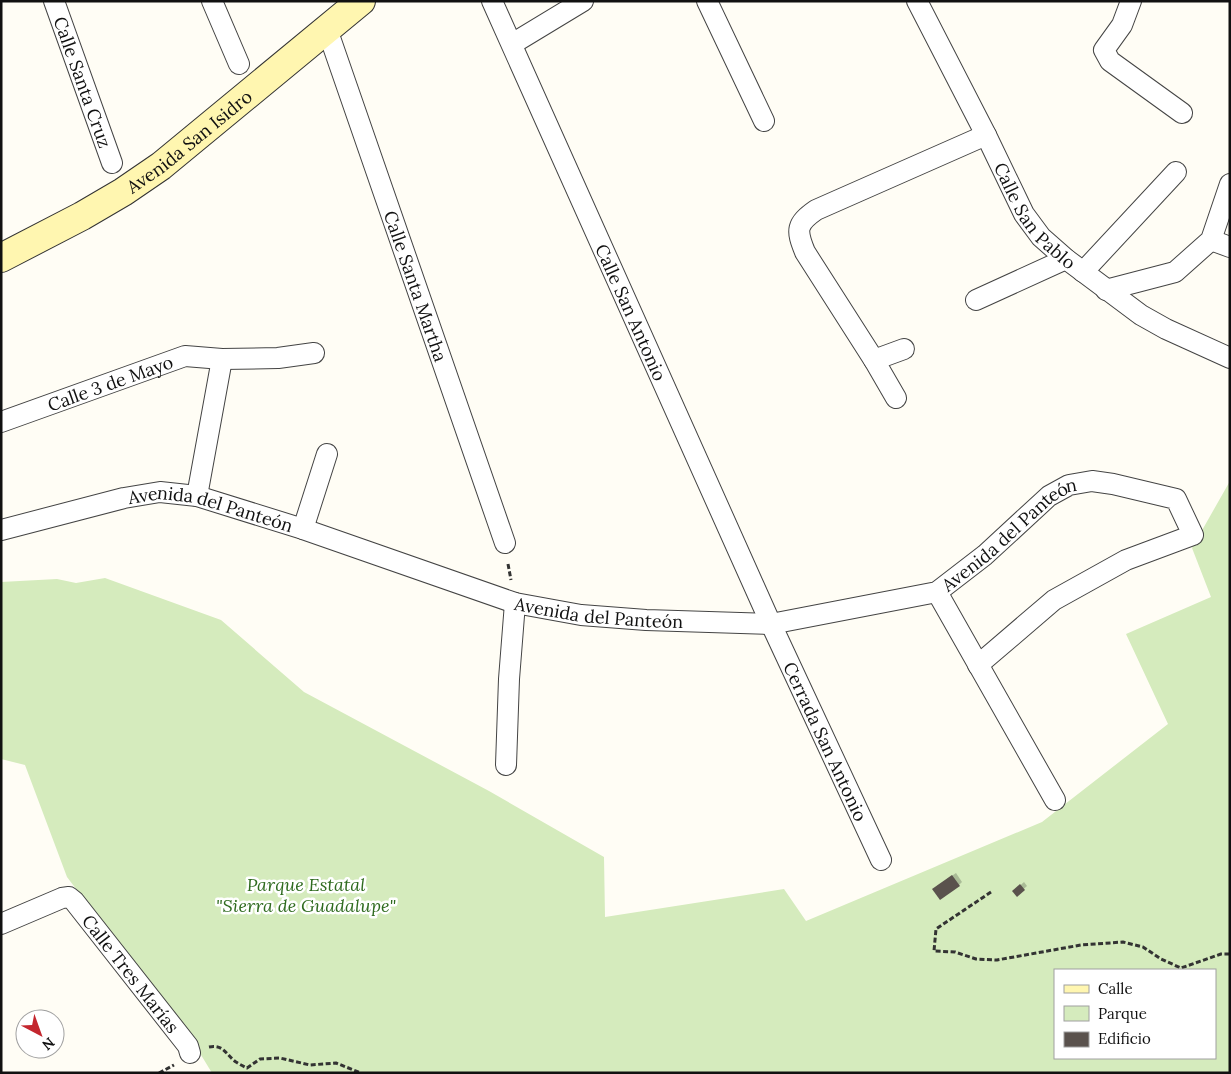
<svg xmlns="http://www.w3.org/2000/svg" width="1231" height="1074" font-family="Lora,serif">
  <rect width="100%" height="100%" fill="#fffdf5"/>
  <path fill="#d5ebbd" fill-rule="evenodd" d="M1230 481V1073H212L198 1050 67 877 25 765 1 759V582L57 579 76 583 105 578 221 620 304 692 489 791 604 857 605 917 784 889 806 921 1042 822 1168 724 1126 634 1211 597 1192 548ZM1055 970H1215V1058H1055Z"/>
  <g fill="#0003">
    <polygon points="956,873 962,882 959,885 937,886"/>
    <polygon points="1024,882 1027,886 1017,895 1014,891"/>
  </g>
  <g fill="#5a524d">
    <polygon points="952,875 960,886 940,900 932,889"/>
    <polygon points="1020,884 1025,890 1017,897 1012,891"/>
  </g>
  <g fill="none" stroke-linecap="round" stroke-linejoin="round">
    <defs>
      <g id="street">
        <path id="s1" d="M54 1 112 163"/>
        <polyline points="212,1 239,64"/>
        <path id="s2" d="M492 1 771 624 881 860"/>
        <polyline points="707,1 764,121"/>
        <path id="s3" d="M917 1 986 135 1024 214 1041 237 1066 259 1141 315 1166 329 1230 358"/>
        <polyline points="1131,1 1122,25 1104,50 1110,61 1182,113"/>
        <path id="s4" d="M327 29 505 543"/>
        <polyline points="512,44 583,1"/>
        <polyline points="1211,240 1230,247"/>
        <polyline points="1083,272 1176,172"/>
        <polyline points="1106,290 1175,272 1211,240 1230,184"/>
        <polyline points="976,300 1066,259"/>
        <polyline points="874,360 904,349"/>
        <path d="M896 398 874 360 805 252C796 230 796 224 816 210L986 135"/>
        <path id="s5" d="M1 422 185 356 222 359 278 358 314 353"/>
        <polyline points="197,496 222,359"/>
        <polyline points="303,529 327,454"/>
        <path id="s6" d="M1 530 124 498 160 492 197 496 303 529 515 603 581 615 646 620 771 624 937 592 985 555 1049 496 1069 485 1092 481 1113 484 1176 499 1193 535 1126 560 1054 600 978 665"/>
        <polyline points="937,592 1055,800"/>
        <polyline points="506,765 509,679 515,603"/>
        <path id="s7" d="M1 924 62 898 69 897 74 901 188 1046 190 1053"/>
      </g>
      <g id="secondary">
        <path id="s8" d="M1 258 82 216 123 192 161 166 361 1"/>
      </g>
    </defs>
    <use href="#street" stroke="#444" stroke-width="22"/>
    <use href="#secondary" stroke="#333" stroke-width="30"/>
    <g stroke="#333" stroke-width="3" stroke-dasharray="5 2.5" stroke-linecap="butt">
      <polyline points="508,564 511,580"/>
      <polyline points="991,892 936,929 934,951 955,952 976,959 997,960 1081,945 1123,942 1143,947 1161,959 1181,968 1221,954 1230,954"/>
      <path d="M209 1047C224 1044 226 1055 236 1062 239 1064 243 1066 247 1068L260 1059 280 1058 310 1065 336 1063 361 1073"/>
      <polyline points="159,1073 174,1065"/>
    </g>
    <use href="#street" stroke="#fff" stroke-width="20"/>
    <use href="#secondary" stroke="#fff6b0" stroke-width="28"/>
  </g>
  <g text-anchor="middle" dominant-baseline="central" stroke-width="5" stroke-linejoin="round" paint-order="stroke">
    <g font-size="18" fill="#111" stroke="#fff">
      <text stroke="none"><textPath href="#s1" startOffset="86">Calle Santa Cruz</textPath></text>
      <text stroke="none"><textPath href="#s8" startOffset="222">Avenida San Isidro</textPath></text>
      <text stroke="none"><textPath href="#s3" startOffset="246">Calle San Pablo</textPath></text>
      <text stroke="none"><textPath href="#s4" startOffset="272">Calle Santa Martha</textPath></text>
      <text stroke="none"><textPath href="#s2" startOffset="341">Calle San Antonio</textPath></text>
      <text stroke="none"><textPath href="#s5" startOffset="116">Calle 3 de Mayo</textPath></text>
      <text stroke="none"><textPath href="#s6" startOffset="216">Avenida del Panteón</textPath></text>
      <text stroke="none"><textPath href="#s6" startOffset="1056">Avenida del Panteón</textPath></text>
      <text stroke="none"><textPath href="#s6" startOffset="621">Avenida del Panteón</textPath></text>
      <text stroke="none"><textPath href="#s2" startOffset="812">Cerrada San Antonio</textPath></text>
      <text stroke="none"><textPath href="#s7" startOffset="172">Calle Tres Marías</textPath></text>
    </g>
    <g font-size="18" font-style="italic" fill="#2f6b1f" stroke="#fff">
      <text x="306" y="884">Parque Estatal<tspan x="306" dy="21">"Sierra de Guadalupe"</tspan></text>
    </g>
  </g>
  <rect width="1231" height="1074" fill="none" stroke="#111111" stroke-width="5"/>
  <rect x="1054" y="969" width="162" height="90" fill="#ffffff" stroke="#a0a0a0"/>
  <rect x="1064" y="985" width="25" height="8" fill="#fff6b0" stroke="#a0a0a0"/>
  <text x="1098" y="994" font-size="15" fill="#111111">Calle</text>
  <rect x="1064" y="1006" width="25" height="15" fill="#d5ebbd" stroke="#a0a0a0"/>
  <text x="1098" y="1019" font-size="15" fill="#111111">Parque</text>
  <rect x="1064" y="1032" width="25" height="15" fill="#5a524d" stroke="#a0a0a0"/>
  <text x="1098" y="1044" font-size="15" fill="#111111">Edificio</text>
  <g transform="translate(40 1034) rotate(139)"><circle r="24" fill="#ffffff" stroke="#a0a0a0"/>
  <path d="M0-4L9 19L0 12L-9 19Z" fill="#c4262e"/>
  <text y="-8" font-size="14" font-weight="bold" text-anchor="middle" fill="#111111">N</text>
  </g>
</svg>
